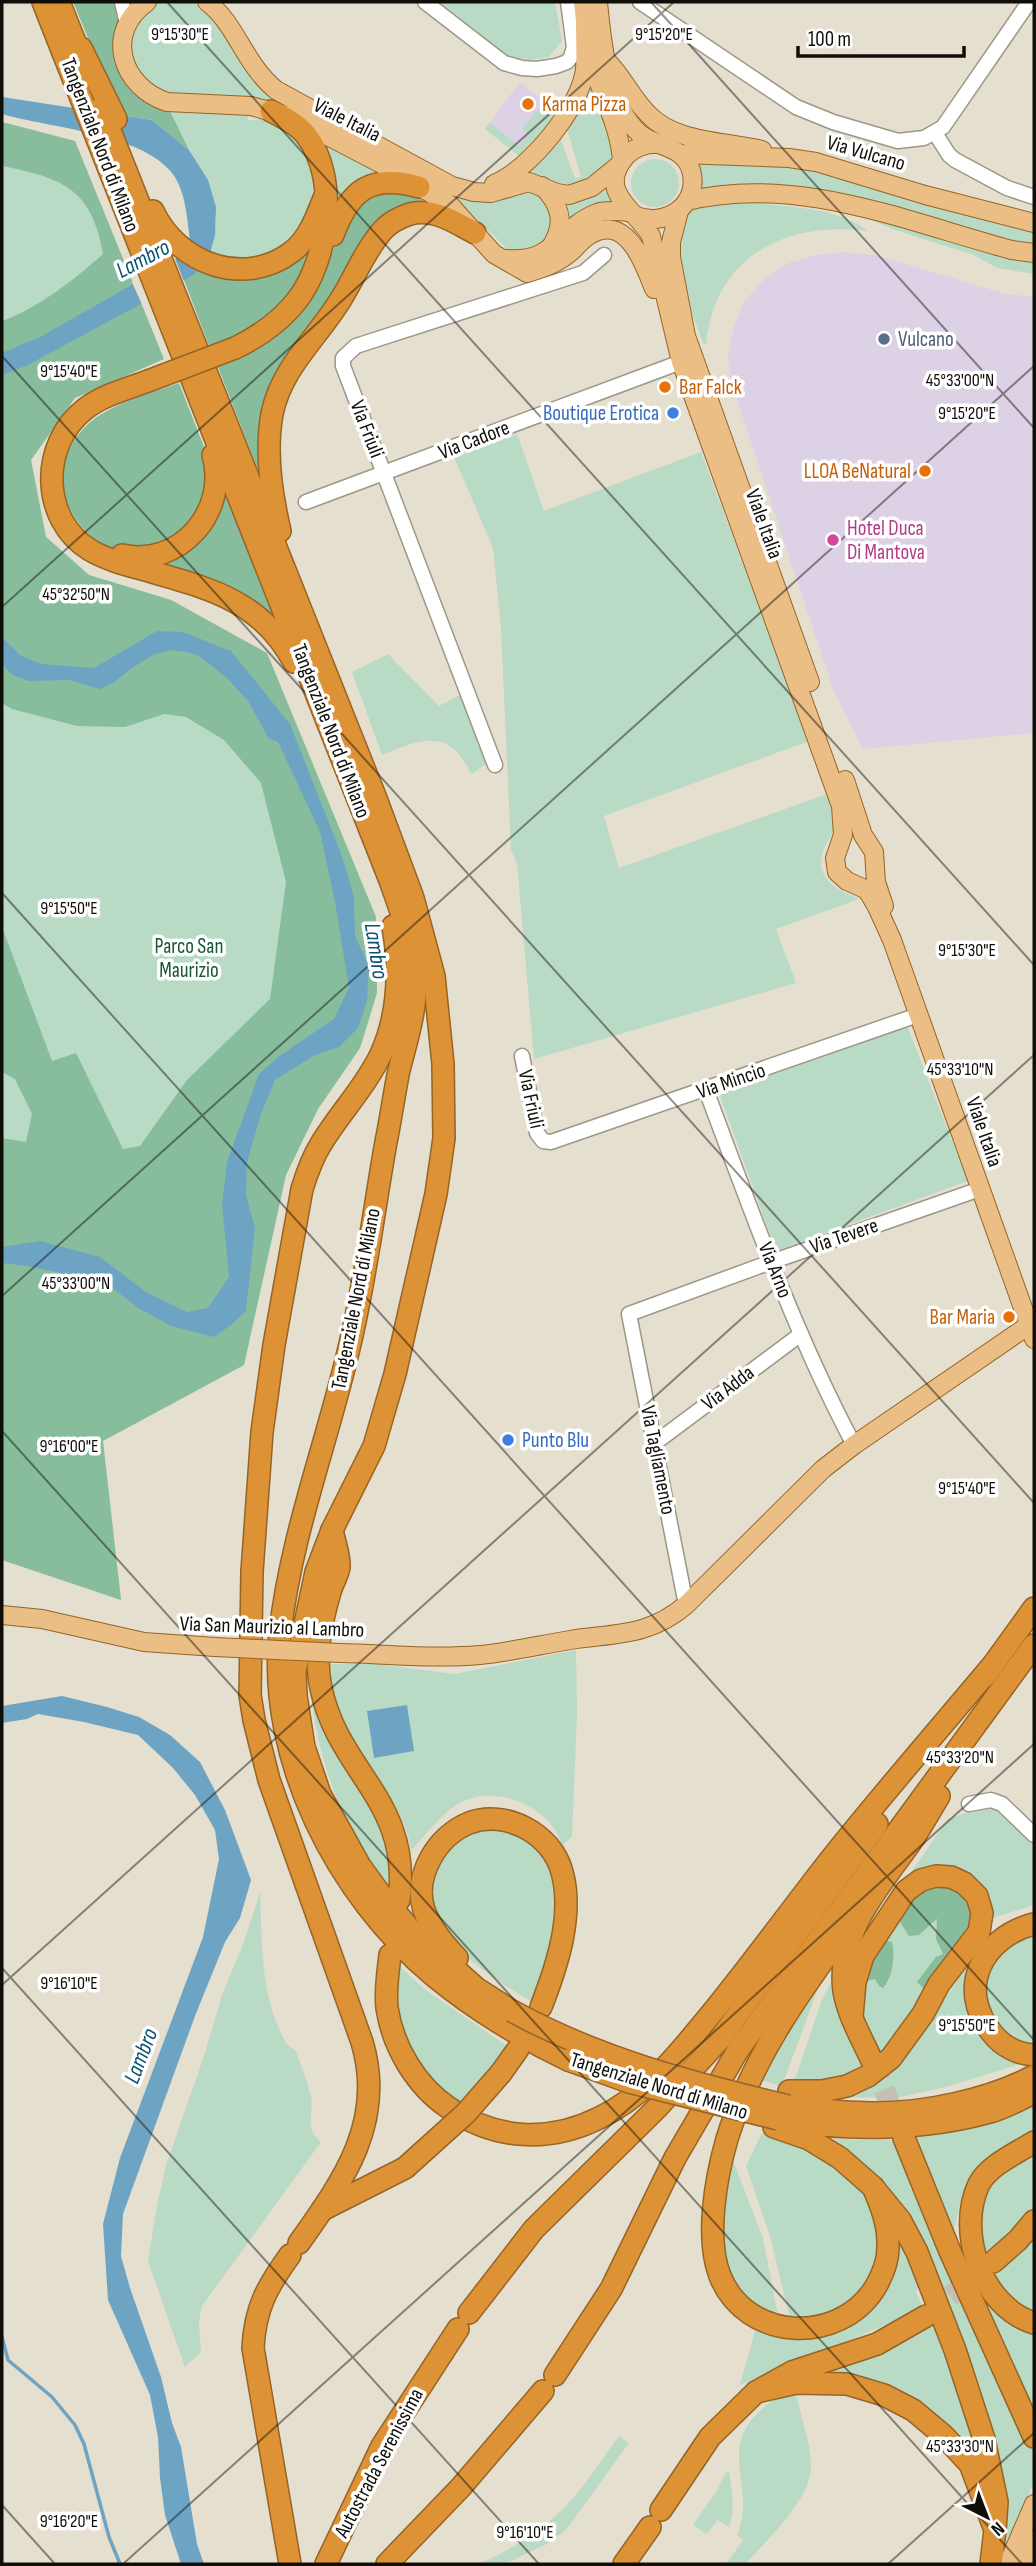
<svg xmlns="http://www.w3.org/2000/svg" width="1036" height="2566" font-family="'Sofia Sans Condensed',sans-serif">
  <rect width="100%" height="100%" fill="#e5dfcf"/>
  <g fill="#ddd1e5">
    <polygon points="520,82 559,113 519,156 485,129"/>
    <polygon points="844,252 875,255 1009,295 1034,296 1034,733 863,749 834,692 730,379 728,358 733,330 743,303 765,278 789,263 816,255"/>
  </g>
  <g fill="#b9dac5">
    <path d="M154 2H200L209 7 247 65 443 187 534 188 553 209C552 216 552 225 550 232 546 251 521 254 506 248L460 202 444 191 298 116 166 97 131 67V25Z"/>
    <polygon points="437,2 555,2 562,41 549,57 530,60 505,56"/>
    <path d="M587 72C595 91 624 146 609 165 601 174 584 182 573 190L521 175 560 137 575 178 581 177 567 129Z"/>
    <polygon points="542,106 555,117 519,156 485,129 490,123 519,146 528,135 522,128"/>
    <path d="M169 109 248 114V120H257L265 116C311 134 327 185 305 229 300 239 273 255 262 263L208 256C226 207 210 190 188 148 181 135 175 122 169 109Z"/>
    <polygon points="2,122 75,141 164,359 75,398 31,460 46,537 89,575 171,600 267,653 376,917 377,993 360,1048 318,1109 286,1175 244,1365 103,1441 121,1600 2,1560"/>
    <polygon points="319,137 389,173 333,216"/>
    <circle cx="655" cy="183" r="24"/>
    <polygon points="697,162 760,164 800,168 1034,229 1034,247 926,219 700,192 702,180"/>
    <polygon points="607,181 606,190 615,207 564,230 562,206 565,199"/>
    <path d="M744 200C785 209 833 204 868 231 786 221 715 255 706 344L703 343C693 313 653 227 696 208 710 202 730 202 744 200Z"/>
    <polygon points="873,218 1034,261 1034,274 997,268 974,255 895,230 872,220"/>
    <path d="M517 434 544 511 701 452 809 741 604 816 619 868 827 794C832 805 837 820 833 832 831 839 825 844 823 851 814 880 838 889 859 899L776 929 796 983 534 1059 517 863 511 850 501 628 493 548 454 457Z"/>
    <path d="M388 654 439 706 464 693 490 761 472 774C467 767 462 757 456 751 435 730 405 746 382 755L352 672Z"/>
    <polygon points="907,1026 968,1181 776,1251 719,1093"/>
    <path d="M576 1650 577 1713 572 1837 562 1845C559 1839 557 1831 552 1826 532 1799 488 1786 458 1804 441 1814 426 1835 411 1850 405 1805 373 1779 351 1742 336 1717 333 1692 331 1664H376L455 1674Z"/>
    <path d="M309 1661 371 1799 391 1849 392 1890C338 1825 311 1746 309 1661Z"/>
    <polygon points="986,1806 1000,1810 1034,1845 1034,1905 993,1918 988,1912 909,1875 948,1819"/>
    <polygon points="488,1827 531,1836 557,1867 555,1952 532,2002 501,1983 469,1959 437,1927 429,1884 449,1845 467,1833"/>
    <path d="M260 1892C262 1942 260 1996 285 2041 287 2046 293 2047 296 2052 298 2056 309 2087 310 2093 316 2113 302 2127 321 2142L202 2306 199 2321 201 2352 185 2367 148 2261 157 2205 167 2162 205 2053 222 1995 244 1942Z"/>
    <polygon points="897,1917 919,1935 938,1919 939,1947 943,1954 932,1991 877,2064 860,2012 864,1978 875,1979 879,1986 888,1983 893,1964 875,1946"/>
    <polygon points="1012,1928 969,1990 1027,2062 946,2087 900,2097 833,2098 913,2045 975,1955"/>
    <path d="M1034 1933V2049C1028 2047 1020 2045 1013 2042 1005 2037 997 2026 992 2017 972 1976 994 1947 1034 1933Z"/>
    <polygon points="839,1943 868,2071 788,2088 796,2076 823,1997 836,1974 829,1969 820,1983 782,2086 756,2079"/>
    <polygon points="397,1964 424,1989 510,2048 458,2110 407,2053 394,2005"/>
    <polygon points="1034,2103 1034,2133 992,2160 962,2196 954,2230 946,2231 915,2138 996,2119"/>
    <polygon points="762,2133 791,2140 828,2159 862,2189 877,2212 882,2238 870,2284 833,2315 790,2319 770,2236 746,2166"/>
    <polygon points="831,2139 895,2140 1034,2453 1034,2480 1004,2559 998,2556 1003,2496 931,2267 832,2145"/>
    <path d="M1034 2149V2209L986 2259C981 2245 980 2236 981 2221 984 2181 1004 2171 1034 2149Z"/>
    <polygon points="732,2158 763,2238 778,2316 768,2313 735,2287 721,2245 725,2180"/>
    <polygon points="895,2226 921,2284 916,2292 924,2309 740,2385 756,2328 777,2335 805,2339 834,2334 864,2314"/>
    <polygon points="1034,2233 1034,2318 1009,2304 992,2273"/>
    <polygon points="963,2259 969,2259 1034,2332 1034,2424"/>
    <polygon points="934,2316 986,2470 939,2418 910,2400 802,2374"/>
    <path d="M793 2393 796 2394C801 2417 810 2441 811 2464 814 2497 766 2541 745 2564H726L743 2540 737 2535C757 2488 717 2450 760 2411 770 2402 780 2394 793 2393Z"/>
    <path d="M619 2436 629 2443 566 2530 547 2544 504 2564H479C513 2549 549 2527 573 2498 590 2479 604 2456 619 2436Z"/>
    <path d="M727 2471H729C732 2491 736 2507 729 2527L717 2520 707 2534 693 2525 716 2492Z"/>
  </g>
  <g fill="#87bd9c">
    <polygon points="73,2 118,2 121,10 118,61 169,109 189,150 152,120 120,115"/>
    <path d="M2 122 75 141 164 359 75 398 31 460 46 537 89 575 171 600 267 653 376 917 377 993 360 1048 318 1109 286 1175 244 1365 103 1441 121 1600 2 1560V1138L26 1142 32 1114 15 1079 2 1072V927L52 1061 76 1053 123 1149 140 1146 187 1080 270 999 286 882 261 783 224 740 186 717 164 714 125 727 77 726 12 709 2 703V321C38 308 74 280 103 254 92 188 62 178 2 166Z"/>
    <path d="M409 191 422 198 420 205 344 285 305 332 263 483 218 367C254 353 287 334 310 302 326 279 330 251 343 227 349 214 362 203 370 193Z"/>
    <polygon points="316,235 312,259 279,313 211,351 184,280 194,275 199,268 228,277"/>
    <path d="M179 383 210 462 212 492 175 542C159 545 139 552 122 551 112 551 101 544 93 538 57 508 51 459 87 425 111 403 149 394 179 383Z"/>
    <polygon points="225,492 276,623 149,563"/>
    <path d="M931 1884 958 1887C966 1899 973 1908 972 1923L932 1991 924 1989 917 1982 936 1957 943 1954 936 1939 937 1919 919 1935 909 1936 897 1917 914 1894Z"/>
    <path d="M887 1941 892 1942C895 1956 893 1978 883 1988L879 1986 875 1979 866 1981 864 1978 875 1946Z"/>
  </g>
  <g fill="#6ea4c3">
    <path d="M2 97 152 120 189 150 208 180 216 207 215 235 210 253 194 275 28 365 2 375V353L40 337 174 261 190 240C187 219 186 191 172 173 141 133 49 128 2 114Z"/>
    <polygon points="157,631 183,632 231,651 290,724 342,856 354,897 355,936 369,966 367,1001 358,1028 339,1047 315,1055 275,1080 261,1114 247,1162 246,1195 255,1228 246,1311 232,1324 214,1337 171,1326 140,1309 104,1282 27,1266 2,1263 2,1247 40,1241 100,1257 146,1292 187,1312 208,1308 229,1277 222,1204 227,1162 259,1074 278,1057 334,1019 349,988 335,902 320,832 278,742 269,739 248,701 227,678 199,656 187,652 172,650 155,654 132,668 113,683 100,689 69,680 29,681 13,675 2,665 2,637 20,655 41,664 94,668"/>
    <polygon points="62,1696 107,1707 139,1717 170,1735 200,1762 225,1810 251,1880 240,1918 225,1942 195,2016 123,2214 121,2256 130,2288 161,2377 172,2423 181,2447 197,2544 204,2564 181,2564 165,2515 160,2478 158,2437 150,2395 108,2300 103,2224 120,2158 203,1937 219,1859 215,1830 195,1795 173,1768 138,1735 84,1722 38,1714 27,1719 2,1723 2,1706"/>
    <polygon points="407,1705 414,1751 374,1758 367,1711"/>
  </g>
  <polygon fill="#e5dfcf" points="174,256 185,284 143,307 132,282"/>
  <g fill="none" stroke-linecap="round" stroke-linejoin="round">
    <polyline stroke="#6ea4c3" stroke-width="3.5" points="2,2337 8,2360 52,2397 75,2425 84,2444 109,2537 120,2564"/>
    <g stroke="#c5c0b1" stroke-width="21" stroke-dasharray="21 10" stroke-linecap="butt">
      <polyline points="872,2061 899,2126"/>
      <polyline points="926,2316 979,2273"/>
    </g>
    <defs>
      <g id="minor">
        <polyline points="122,2 127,24"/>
        <polyline points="425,2 504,63 522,68 537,69 556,66 567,62 571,57 574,47 568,2"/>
        <polyline points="640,2 796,107 833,122 898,141 924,138 943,127 1029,2"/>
        <polyline points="935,133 949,155 955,160 1007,188 1034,197"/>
        <polyline points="306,502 681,362"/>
        <polyline points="495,765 343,366 343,358 356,346 583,273 604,255"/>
        <polyline points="522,1056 537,1133 543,1141 551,1142 918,1015"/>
        <path d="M706 1090C751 1210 794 1332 854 1445"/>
        <polyline points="655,1443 801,1334"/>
        <polyline points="686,1605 629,1314 771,1262 980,1189"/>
        <polyline points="969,1804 991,1800 1002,1804 1034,1835"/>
      </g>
      <g id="major">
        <path d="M147 2C104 32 121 87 167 102L251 106 291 117 391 169 450 205 494 254 527 273C545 268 558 263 572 251 577 246 582 240 588 236 626 211 644 263 654 289"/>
        <path d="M207 2C236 23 244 64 276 90L452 186 474 192 491 193 529 182 557 193 569 195 592 187 619 165"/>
        <path d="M583 2C585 25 589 49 595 72 605 102 620 129 622 161"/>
        <path d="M598 2C602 42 607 105 640 134 657 148 683 145 691 170 701 205 664 229 634 215"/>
        <path d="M607 61C623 77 632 98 648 114 675 143 726 141 762 150"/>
        <path d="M661 144C648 143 636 146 626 156 595 191 636 210 651 236L681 362 841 806 843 835 835 858 837 872 847 881 867 890 877 907 892 940 1034 1339"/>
        <polyline points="681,154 789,158 816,162 925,195 1034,223"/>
        <path d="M494 184C529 170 581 107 585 69 586 55 585 39 585 25"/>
        <path d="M542 186C560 204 566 222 552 245"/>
        <path d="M687 201C797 174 907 222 1012 250L1034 253"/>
        <polyline points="679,211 671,242 671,257 686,336 810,682"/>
        <path d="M507 259C556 263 558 228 597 213 606 210 619 211 629 212"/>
        <polyline points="845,780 863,835 874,852 876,882 884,906"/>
        <polyline points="2,1615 42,1619 144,1642 215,1647"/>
        <path d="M340 1653C386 1654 433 1659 480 1655 510 1652 540 1645 570 1640 615 1633 648 1637 686 1605L823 1469 854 1445 1029 1325"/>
        <polyline points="1008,2564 1034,2504"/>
        <polyline points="1024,2564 1034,2540"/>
      </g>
      <g id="highway">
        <path d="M43 2 391 883C401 912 413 943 415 973 418 1005 407 1039 399 1070 394 1094 391 1118 386 1142 374 1209 366 1277 350 1344 328 1440 291 1534 280 1633 267 1760 337 1895 434 1976 475 2010 520 2037 568 2060"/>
        <polyline points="59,2 83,62"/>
        <polyline points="81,48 116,119"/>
        <polyline points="101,108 375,796 413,898 434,976 443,1064 444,1138 436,1194 395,1374 374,1446 332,1530 316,1572 295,1671 296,1696 304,1747 320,1794 360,1866 378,1891 409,1928 476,1988 512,2011"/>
        <path d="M153 211C177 263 244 289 293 251 310 237 317 215 325 196"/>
        <path d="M333 235C349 191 370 173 419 187"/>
        <path d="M235 348C260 336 281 321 298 299 329 258 339 177 306 135 297 124 283 117 271 111"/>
        <path d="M148 381C127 389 103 395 85 409 40 444 40 519 90 550 107 560 127 565 145 570 208 588 261 600 294 662"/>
        <path d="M280 531C271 493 265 452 272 414 281 368 318 337 341 299 355 277 365 250 383 230 389 223 401 217 410 214 435 208 454 222 475 233"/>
        <path d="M122 555C180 568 229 511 213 455"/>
        <path d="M332 1530C334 1541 340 1556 339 1567 338 1575 332 1584 330 1592 321 1623 314 1656 321 1688 338 1772 412 1801 399 1900"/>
        <polyline points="985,1676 1034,1608"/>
        <path d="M1034 1924C982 1937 956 1989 992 2033 1002 2046 1017 2054 1034 2055"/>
        <path d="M390 1955C388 1972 385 1990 387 2008 393 2047 416 2086 449 2108 495 2140 549 2143 599 2118 639 2099 669 2065 697 2031 741 1979 781 1923 823 1869 877 1800 936 1733 992 1666"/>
        <path d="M457 1958C444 1944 431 1929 424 1910 413 1876 437 1836 469 1823 506 1809 552 1834 562 1872 574 1915 557 1966 541 2007"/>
        <path d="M872 2061C862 2039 848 2015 844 1991 836 1933 881 1885 911 1842 921 1827 930 1811 939 1796"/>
        <polyline points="501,2073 518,2049"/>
        <polyline points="789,2091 822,2091 847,2086 868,2076 891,2058 923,2014 939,1984 979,1932 982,1913 977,1896 964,1883 951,1877 936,1876 921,1880 906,1891 863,1956 855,1982 852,2016"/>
        <path d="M788 2106C815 2109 843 2113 870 2113 922 2114 988 2100 1034 2076"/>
        <path d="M787 2121C851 2131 926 2130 990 2112 1005 2108 1020 2099 1034 2093"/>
        <polyline points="774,2127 809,2139 840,2158 873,2187 900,2220 917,2252 955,2350 984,2439 997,2502 995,2530"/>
        <polyline points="904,2138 949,2249 1034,2437"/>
        <path d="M1034 2142C1017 2153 989 2165 979 2184 956 2232 982 2307 1034 2323"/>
        <path d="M873 2187C882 2207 889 2226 888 2248 888 2263 882 2276 875 2288 838 2346 746 2341 720 2276 705 2238 716 2177 727 2139 756 2044 818 1968 875 1889"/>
        <polyline points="322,2210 405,2168"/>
        <path d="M299 2243C343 2181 386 2122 362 2042L269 1780 254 1720 250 1695 252 1572 262 1432 274 1345 302 1189C307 1173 312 1158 321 1144 339 1114 366 1086 381 1054 399 1014 400 968 393 926"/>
        <polyline points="993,2262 1018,2240 1034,2221"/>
        <polyline points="469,2313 534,2229 657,2108 720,2039 877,1824"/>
        <polyline points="555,2375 611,2289 675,2158 738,2050 1034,1645"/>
        <polyline points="756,2392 796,2383 847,2384 884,2395 913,2410 943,2435 970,2464 995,2530 991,2564"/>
        <polyline points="661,2510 710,2437 756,2392 792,2372 877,2344 926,2316"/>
        <path d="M290 2564 253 2348C255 2308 267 2287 290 2255"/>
        <polyline points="326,2564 382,2446 458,2329"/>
        <polyline points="387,2564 461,2487 543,2391"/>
        <polyline points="624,2564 650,2527"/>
      </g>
    </defs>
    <use href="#minor" stroke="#9c9787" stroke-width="17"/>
    <use href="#major" stroke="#956426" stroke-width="20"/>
    <use href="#highway" stroke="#956426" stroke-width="24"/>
    <use href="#minor" stroke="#fff" stroke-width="14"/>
    <use href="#major" stroke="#ebbe86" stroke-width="18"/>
    <use href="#highway" stroke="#dd9235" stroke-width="21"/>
    <defs>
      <polyline id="major-bridge" points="215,1647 340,1653"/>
      <g id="highway-bridge">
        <polyline points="148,381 235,348"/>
        <path d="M512 2011C599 2059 693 2083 788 2106"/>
        <polyline points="568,2060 629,2082 778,2119"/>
        <polyline points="405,2168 466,2113 501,2073"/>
      </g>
    </defs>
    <use href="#major-bridge" stroke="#956426" stroke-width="20" stroke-linecap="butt"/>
    <use href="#highway-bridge" stroke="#956426" stroke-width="24" stroke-linecap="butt"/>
    <use href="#major-bridge" stroke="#ebbe86" stroke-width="18"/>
    <use href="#highway-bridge" stroke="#dd9235" stroke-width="21"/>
  </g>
  <path fill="none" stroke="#100e09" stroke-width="2" stroke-opacity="0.45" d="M167 2 1034 965M651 2 1034 428M2 356 1034 1503M2 607 674 2M2 893 1034 2040M2 1296 1034 366M2 1431 1022 2564M2 1968 539 2564M2 1985 1034 1055M2 2505 55 2564M123 2564 1034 1744M888 2564 1034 2433"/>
  <g fill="#e8710a" stroke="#fff" stroke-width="2.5">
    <circle cx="528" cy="104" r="7"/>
    <circle cx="665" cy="387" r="7"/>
    <circle cx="925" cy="471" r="7"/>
    <circle cx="1009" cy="1317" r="7"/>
  </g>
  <circle fill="#5c6f8a" stroke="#fff" stroke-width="2.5" cx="884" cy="339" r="7"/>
  <g fill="#3f7fe0" stroke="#fff" stroke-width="2.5">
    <circle cx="673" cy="413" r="7"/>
    <circle cx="508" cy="1440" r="7"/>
  </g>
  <circle fill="#d1479c" stroke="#fff" stroke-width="2.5" cx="833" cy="540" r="7"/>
  <g text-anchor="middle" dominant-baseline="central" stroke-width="7" stroke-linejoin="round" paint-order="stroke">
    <g font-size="21" fill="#c56008" stroke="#fff" text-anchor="start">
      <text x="542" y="104">Karma Pizza</text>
      <text x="679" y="387">Bar Falck</text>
      <text x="911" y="471" text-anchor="end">LLOA BeNatural</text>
      <text x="995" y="1317" text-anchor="end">Bar Maria</text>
    </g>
    <g font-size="21" fill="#100e09" stroke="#fff">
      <text transform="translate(347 120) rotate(27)">Viale Italia</text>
      <text transform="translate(100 145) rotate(69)">Tangenziale Nord di Milano</text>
      <text transform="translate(866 153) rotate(16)">Via Vulcano</text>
      <text transform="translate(367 429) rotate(69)">Via Friuli</text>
      <text transform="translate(474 440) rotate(-21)">Via Cadore</text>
      <text transform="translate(764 524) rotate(70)">Viale Italia</text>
      <text transform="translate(331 731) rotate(69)">Tangenziale Nord di Milano</text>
      <text transform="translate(731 1081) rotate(-19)">Via Mincio</text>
      <text transform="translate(531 1099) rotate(78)">Via Friuli</text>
      <text transform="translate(984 1132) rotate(71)">Viale Italia</text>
      <text transform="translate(844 1236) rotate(-19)">Via Tevere</text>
      <text transform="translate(775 1270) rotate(68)">Via Arno</text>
      <text transform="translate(356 1299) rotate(-79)">Tangenziale Nord di Milano</text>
      <text transform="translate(728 1388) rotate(-37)">Via Adda</text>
      <text transform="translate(658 1460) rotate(79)">Via Tagliamento</text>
      <text transform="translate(272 1627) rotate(2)">Via San Maurizio al Lambro</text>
      <text transform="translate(659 2086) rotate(17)">Tangenziale Nord di Milano</text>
      <text transform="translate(379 2463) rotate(-62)">Autostrada Serenissima</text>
    </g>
    <g font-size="21" fill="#4e5e75" stroke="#fff" text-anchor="start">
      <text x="898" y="339">Vulcano</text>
    </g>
    <g font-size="21" fill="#366cbe" stroke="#fff" text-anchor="end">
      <text x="659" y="413">Boutique Erotica</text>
      <text x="522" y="1440" text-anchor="start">Punto Blu</text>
    </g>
    <g font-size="21" fill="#b23c85" stroke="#fff" text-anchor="start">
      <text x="847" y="528">Hotel Duca<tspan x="847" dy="24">Di Mantova</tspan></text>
    </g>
    <g font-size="21" fill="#175536" stroke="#fff">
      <text x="189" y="946">Parco San<tspan x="189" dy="24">Maurizio</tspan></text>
    </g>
    <g font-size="23" font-style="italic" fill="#095271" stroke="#fff">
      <text transform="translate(143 259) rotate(-28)">Lambro</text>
      <text transform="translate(376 951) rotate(81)">Lambro</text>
      <text transform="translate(141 2056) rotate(-69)">Lambro</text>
    </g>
  </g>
  <g font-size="18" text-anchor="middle" fill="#100e09" stroke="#fff" stroke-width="7" stroke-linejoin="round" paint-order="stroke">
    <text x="180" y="40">9°15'30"E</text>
    <text x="664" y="40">9°15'20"E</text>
    <text x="69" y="377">9°15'40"E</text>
    <text x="960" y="386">45°33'00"N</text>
    <text x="967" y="419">9°15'20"E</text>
    <text x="76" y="600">45°32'50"N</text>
    <text x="69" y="914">9°15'50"E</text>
    <text x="967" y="956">9°15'30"E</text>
    <text x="960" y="1075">45°33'10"N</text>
    <text x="76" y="1289">45°33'00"N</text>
    <text x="69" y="1452">9°16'00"E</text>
    <text x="967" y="1494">9°15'40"E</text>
    <text x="960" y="1763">45°33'20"N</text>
    <text x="69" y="1989">9°16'10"E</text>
    <text x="967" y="2031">9°15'50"E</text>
    <text x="960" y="2452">45°33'30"N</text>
    <text x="69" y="2527">9°16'20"E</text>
    <text x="525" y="2538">9°16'10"E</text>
  </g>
  <rect width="1036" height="2566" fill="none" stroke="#100e09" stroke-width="7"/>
  <g transform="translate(987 2517) rotate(138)" stroke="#ffffff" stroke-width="5" paint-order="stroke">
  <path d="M0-5L12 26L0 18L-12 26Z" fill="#100e09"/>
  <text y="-10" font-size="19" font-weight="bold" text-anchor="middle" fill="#100e09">N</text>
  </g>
  <path d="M798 46v10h166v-10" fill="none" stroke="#100e09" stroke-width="3.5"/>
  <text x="808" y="46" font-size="21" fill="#100e09" stroke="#ffffff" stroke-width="5" paint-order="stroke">100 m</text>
</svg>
